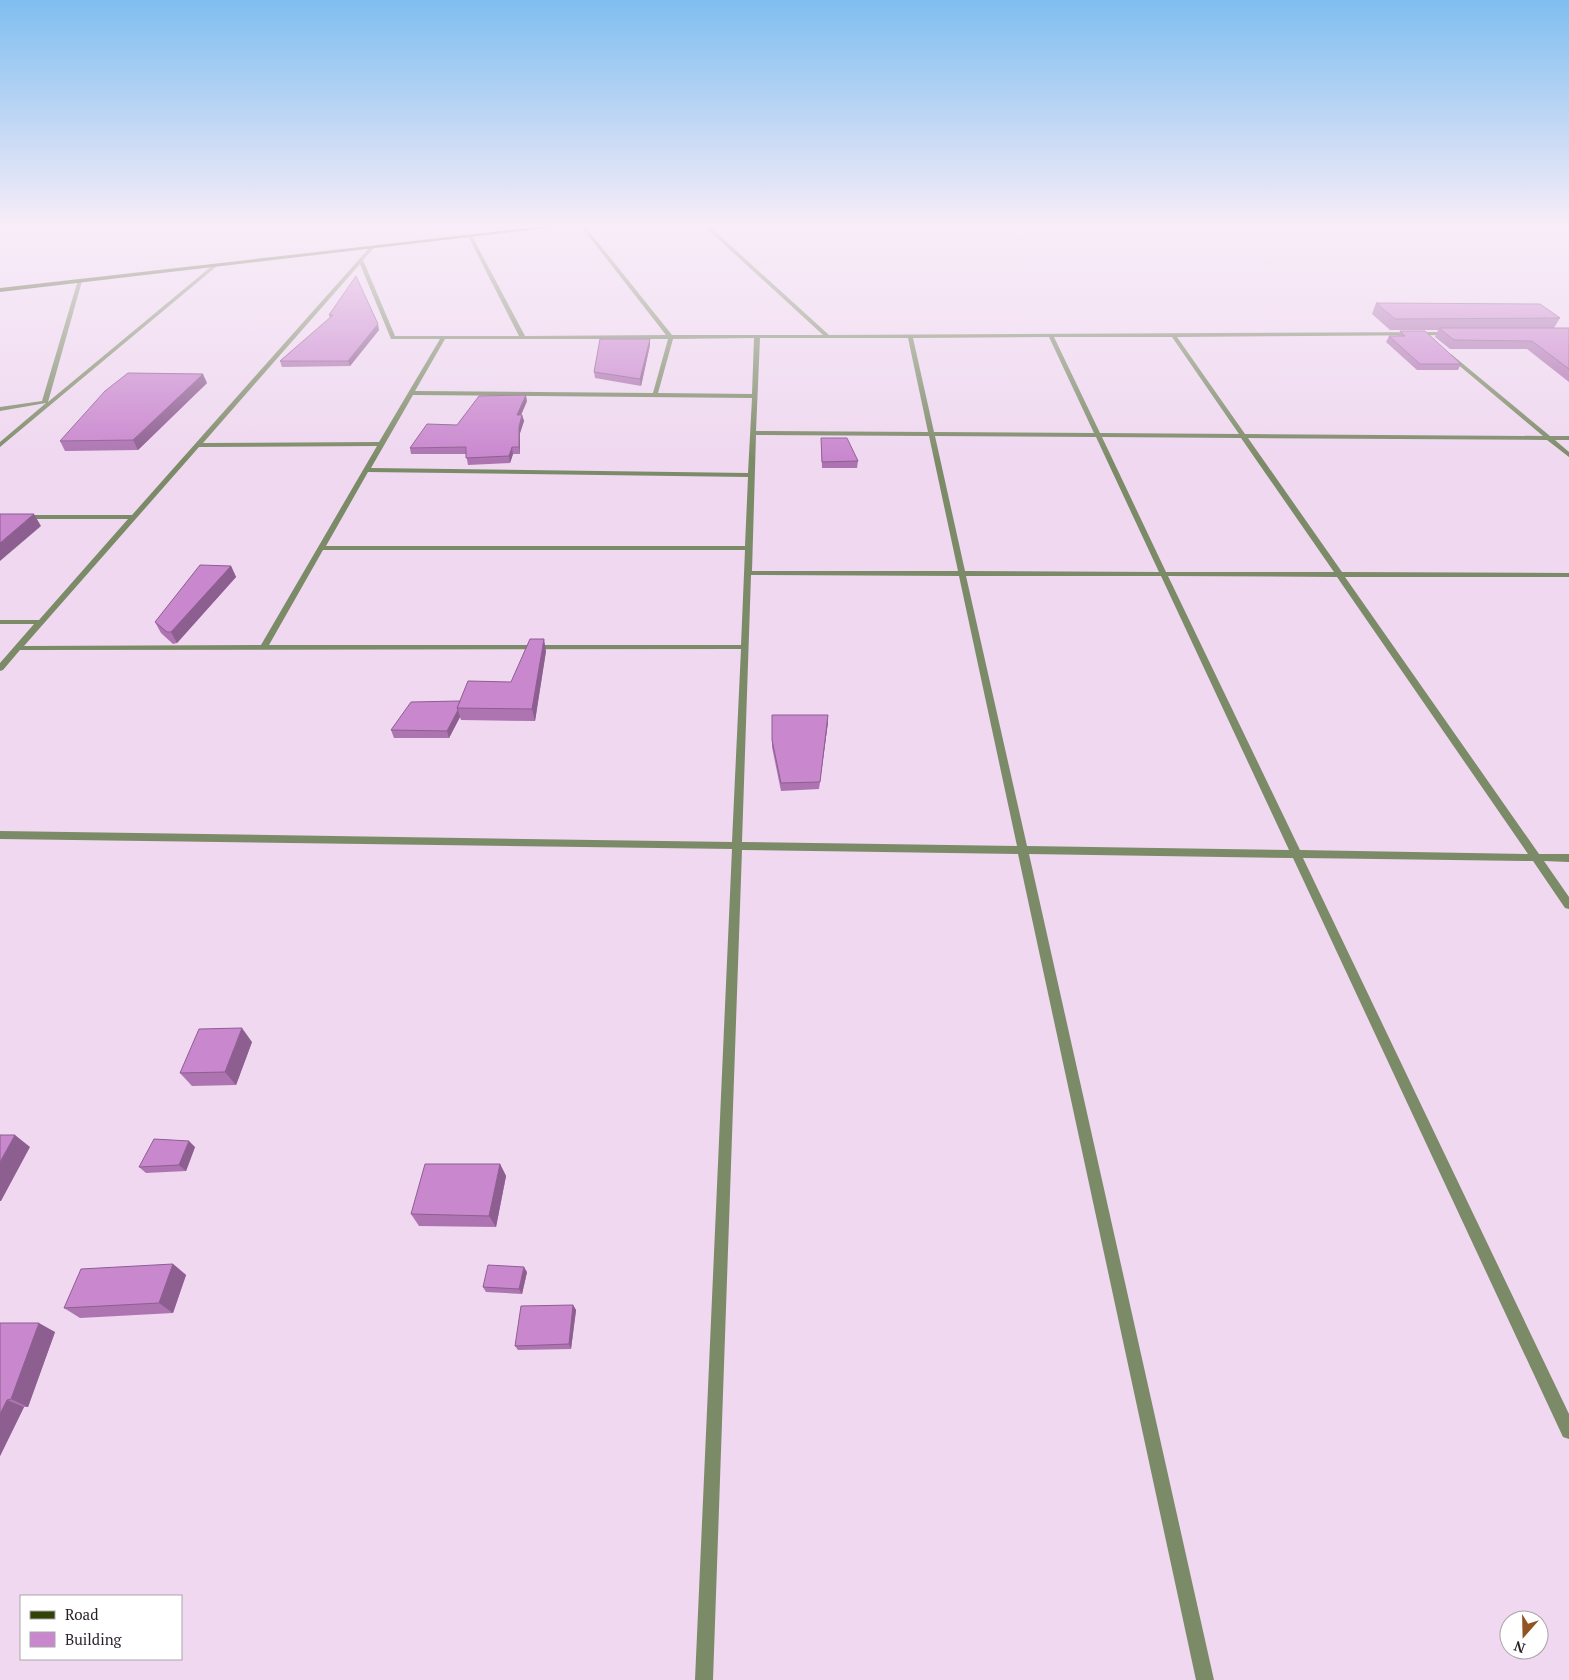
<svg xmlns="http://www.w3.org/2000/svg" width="1569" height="1680" font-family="'PT Serif',serif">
  <rect width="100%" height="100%" fill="#efd8f0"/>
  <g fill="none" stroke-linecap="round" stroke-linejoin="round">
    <g fill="#7c8b67" fill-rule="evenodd">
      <path d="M580 225H584L672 335H823L703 225H708L829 335 1450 332 1453 334 1452 335 1177 337 1245 434 1543 436 1449 357 1448 356 1451 354 1550 436H1569V440H1555L1569 452V457L1547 440 1248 438 1342 572 1569 573V577H1345L1539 854H1569V862L1544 861 1569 897V909L1565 908 1533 861 1303 858 1569 1414V1439L1563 1437 1293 858 1029 854 1214 1680H1196L1018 854 742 850 713 1680H695L732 849 0 839V831L732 842 741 649 20 650 3 670 0 671V663L34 624H0V620H39L128 519H0V515H132L370 247 374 248 363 260 395 336H519L468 236 470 235 472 236 525 336 666 335ZM360 264 391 339H440L379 442 203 443ZM1049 337 1094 433 934 432 913 338ZM1054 337H1172L1239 434 1100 433ZM754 338 752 394 658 393 673 339ZM760 338H908L928 432 756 431ZM445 339H668L653 393 415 391ZM413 395 752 398 748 473 371 468ZM756 435 929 436 958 571H752ZM935 436 1096 437 1159 572 965 571ZM1102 437 1241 438 1334 572H1166ZM377 446 261 645 24 646 199 447ZM368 472 748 477 745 546H326ZM323 550H745L741 645H269ZM751 575 959 576 1017 846 742 842ZM966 576H1161L1289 850 1027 846ZM1168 576 1337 577 1528 854 1300 850Z"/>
      <polygon points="213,265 217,266 0,447 0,442 46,403 0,411 0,407 42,401 78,280 82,281 48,402"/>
    </g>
    <polygon fill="#314308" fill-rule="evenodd" points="554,225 572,225 0,292 0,288"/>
  </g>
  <g fill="#ad74b1">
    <polygon points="356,276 379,330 350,366 282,367 280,361 330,318 329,315"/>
    <polygon points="1376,303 1560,318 1554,328 1569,328 1569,382 1527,349 1450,349 1435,337 1438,330 1390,330 1372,314"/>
    <polygon points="1400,331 1461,364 1458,370 1417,370 1386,342 1389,336 1398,336"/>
    <polygon points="650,339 650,345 641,386 595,378 594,372"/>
    <polygon points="207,383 138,450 65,451 60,441"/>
    <polygon points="527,401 521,415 522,415 524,421 520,433 520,454 513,454 510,463 468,465 466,454 411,454 410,448"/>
    <polygon points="821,438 858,461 857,468 822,468"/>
    <polygon points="231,566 236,577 177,643 173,644 161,633 155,622"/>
    <polygon points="546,651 535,721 461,720 460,717 449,738 394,738 391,730 460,701 511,682"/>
    <polygon points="772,715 828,722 819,789 781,791 772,747"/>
    <polygon points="252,1042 236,1085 192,1086 180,1073"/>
    <polygon points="195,1147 186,1171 146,1173 139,1167"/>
    <polygon points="500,1164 506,1176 496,1227 419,1226 411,1214"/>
    <polygon points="173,1264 186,1275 173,1313 80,1318 64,1308"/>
    <polygon points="527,1272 522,1294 486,1292 483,1287"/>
    <polygon points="573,1305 576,1310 571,1349 518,1350 515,1346"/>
    <polygon points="0,1323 55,1332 28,1407 24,1407 0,1456"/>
  </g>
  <g fill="#8d5e90">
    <polygon points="378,324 379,330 350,366 348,361"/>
    <polygon points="650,339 650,345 641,386 640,379"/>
    <polygon points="203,374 207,383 138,450 133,440"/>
    <polygon points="526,395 527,401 518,422 517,415"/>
    <polygon points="522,415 524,421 520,433 520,454 519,447 519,427"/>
    <polygon points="512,447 513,454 510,463 509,456"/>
    <polygon points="34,514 41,526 0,561 0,543"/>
    <polygon points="231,566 236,577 177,643 171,632"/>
    <polygon points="544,639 546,651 535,721 532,709"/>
    <polygon points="458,710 460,717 449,738 447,731"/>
    <polygon points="828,715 828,722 819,789 820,782"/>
    <polygon points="242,1028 252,1042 236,1085 225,1072"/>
    <polygon points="15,1135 30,1147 1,1201 0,1201 0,1162"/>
    <polygon points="189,1141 195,1147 186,1171 179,1165"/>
    <polygon points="500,1164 506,1176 496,1227 489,1216"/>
    <polygon points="173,1264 186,1275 173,1313 159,1303"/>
    <polygon points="524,1267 527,1272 522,1294 519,1289"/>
    <polygon points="573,1305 576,1310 571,1349 569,1344"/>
    <polygon points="39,1323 55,1332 28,1407 11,1399"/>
    <polygon points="7,1400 24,1407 0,1456 0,1414"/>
  </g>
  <g fill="#c987ce" stroke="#8d5e90">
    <polygon points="356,276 378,324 348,361 280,361 333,315 329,315"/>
    <polygon points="1376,303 1540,304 1560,318 1395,319"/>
    <polygon points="1439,328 1569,328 1569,369 1532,341 1454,340"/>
    <polygon points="1400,331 1425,331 1461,364 1420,364 1389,336 1405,336"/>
    <polygon points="600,339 650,339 640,379 594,372"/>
    <polygon points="128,373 203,374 133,440 60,441 105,391"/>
    <polygon points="526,395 517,415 522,415 519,427 519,447 512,447 509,456 466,458 466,447 410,448 427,424 457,425 479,396"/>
    <polygon points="821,438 847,438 858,461 822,462"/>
    <polygon points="0,514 34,514 0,543"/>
    <polygon points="200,565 231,566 171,632 167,632 155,622"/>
    <polygon points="530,639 544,639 532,709 457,708 468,681 511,682"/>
    <polygon points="460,701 457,708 458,710 447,731 391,730 411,702"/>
    <polygon points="772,715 828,715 820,782 781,783 772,740"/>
    <polygon points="242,1028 225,1072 180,1073 199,1029"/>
    <polygon points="0,1135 15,1135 0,1162"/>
    <polygon points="154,1139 189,1141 179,1165 139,1167"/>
    <polygon points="425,1164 500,1164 489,1216 411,1214"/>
    <polygon points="173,1264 159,1303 64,1308 81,1269"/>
    <polygon points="488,1265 524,1267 519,1289 483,1287"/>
    <polygon points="573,1305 569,1344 515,1346 521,1306"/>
    <polygon points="0,1323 39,1323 11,1399 7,1400 0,1414"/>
  </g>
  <linearGradient id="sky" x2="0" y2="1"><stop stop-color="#7fbef0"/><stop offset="0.49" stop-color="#f8edf8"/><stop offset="1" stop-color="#f8edf8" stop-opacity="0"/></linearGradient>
  <rect width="1569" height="460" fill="url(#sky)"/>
  <rect x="20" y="1595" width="162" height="65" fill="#ffffff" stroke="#a9a5a9"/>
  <rect x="30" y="1611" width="25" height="8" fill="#314308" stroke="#a9a5a9"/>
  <text x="65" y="1620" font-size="15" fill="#281f28">Road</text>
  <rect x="30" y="1632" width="25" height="15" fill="#c987ce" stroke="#a9a5a9"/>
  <text x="65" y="1645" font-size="15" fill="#281f28">Building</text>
  <g transform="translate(1524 1635) rotate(200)"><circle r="24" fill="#ffffff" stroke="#a9a5a9"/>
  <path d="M0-4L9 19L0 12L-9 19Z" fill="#955221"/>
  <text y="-8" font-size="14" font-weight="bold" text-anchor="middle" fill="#281f28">N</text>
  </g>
</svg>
